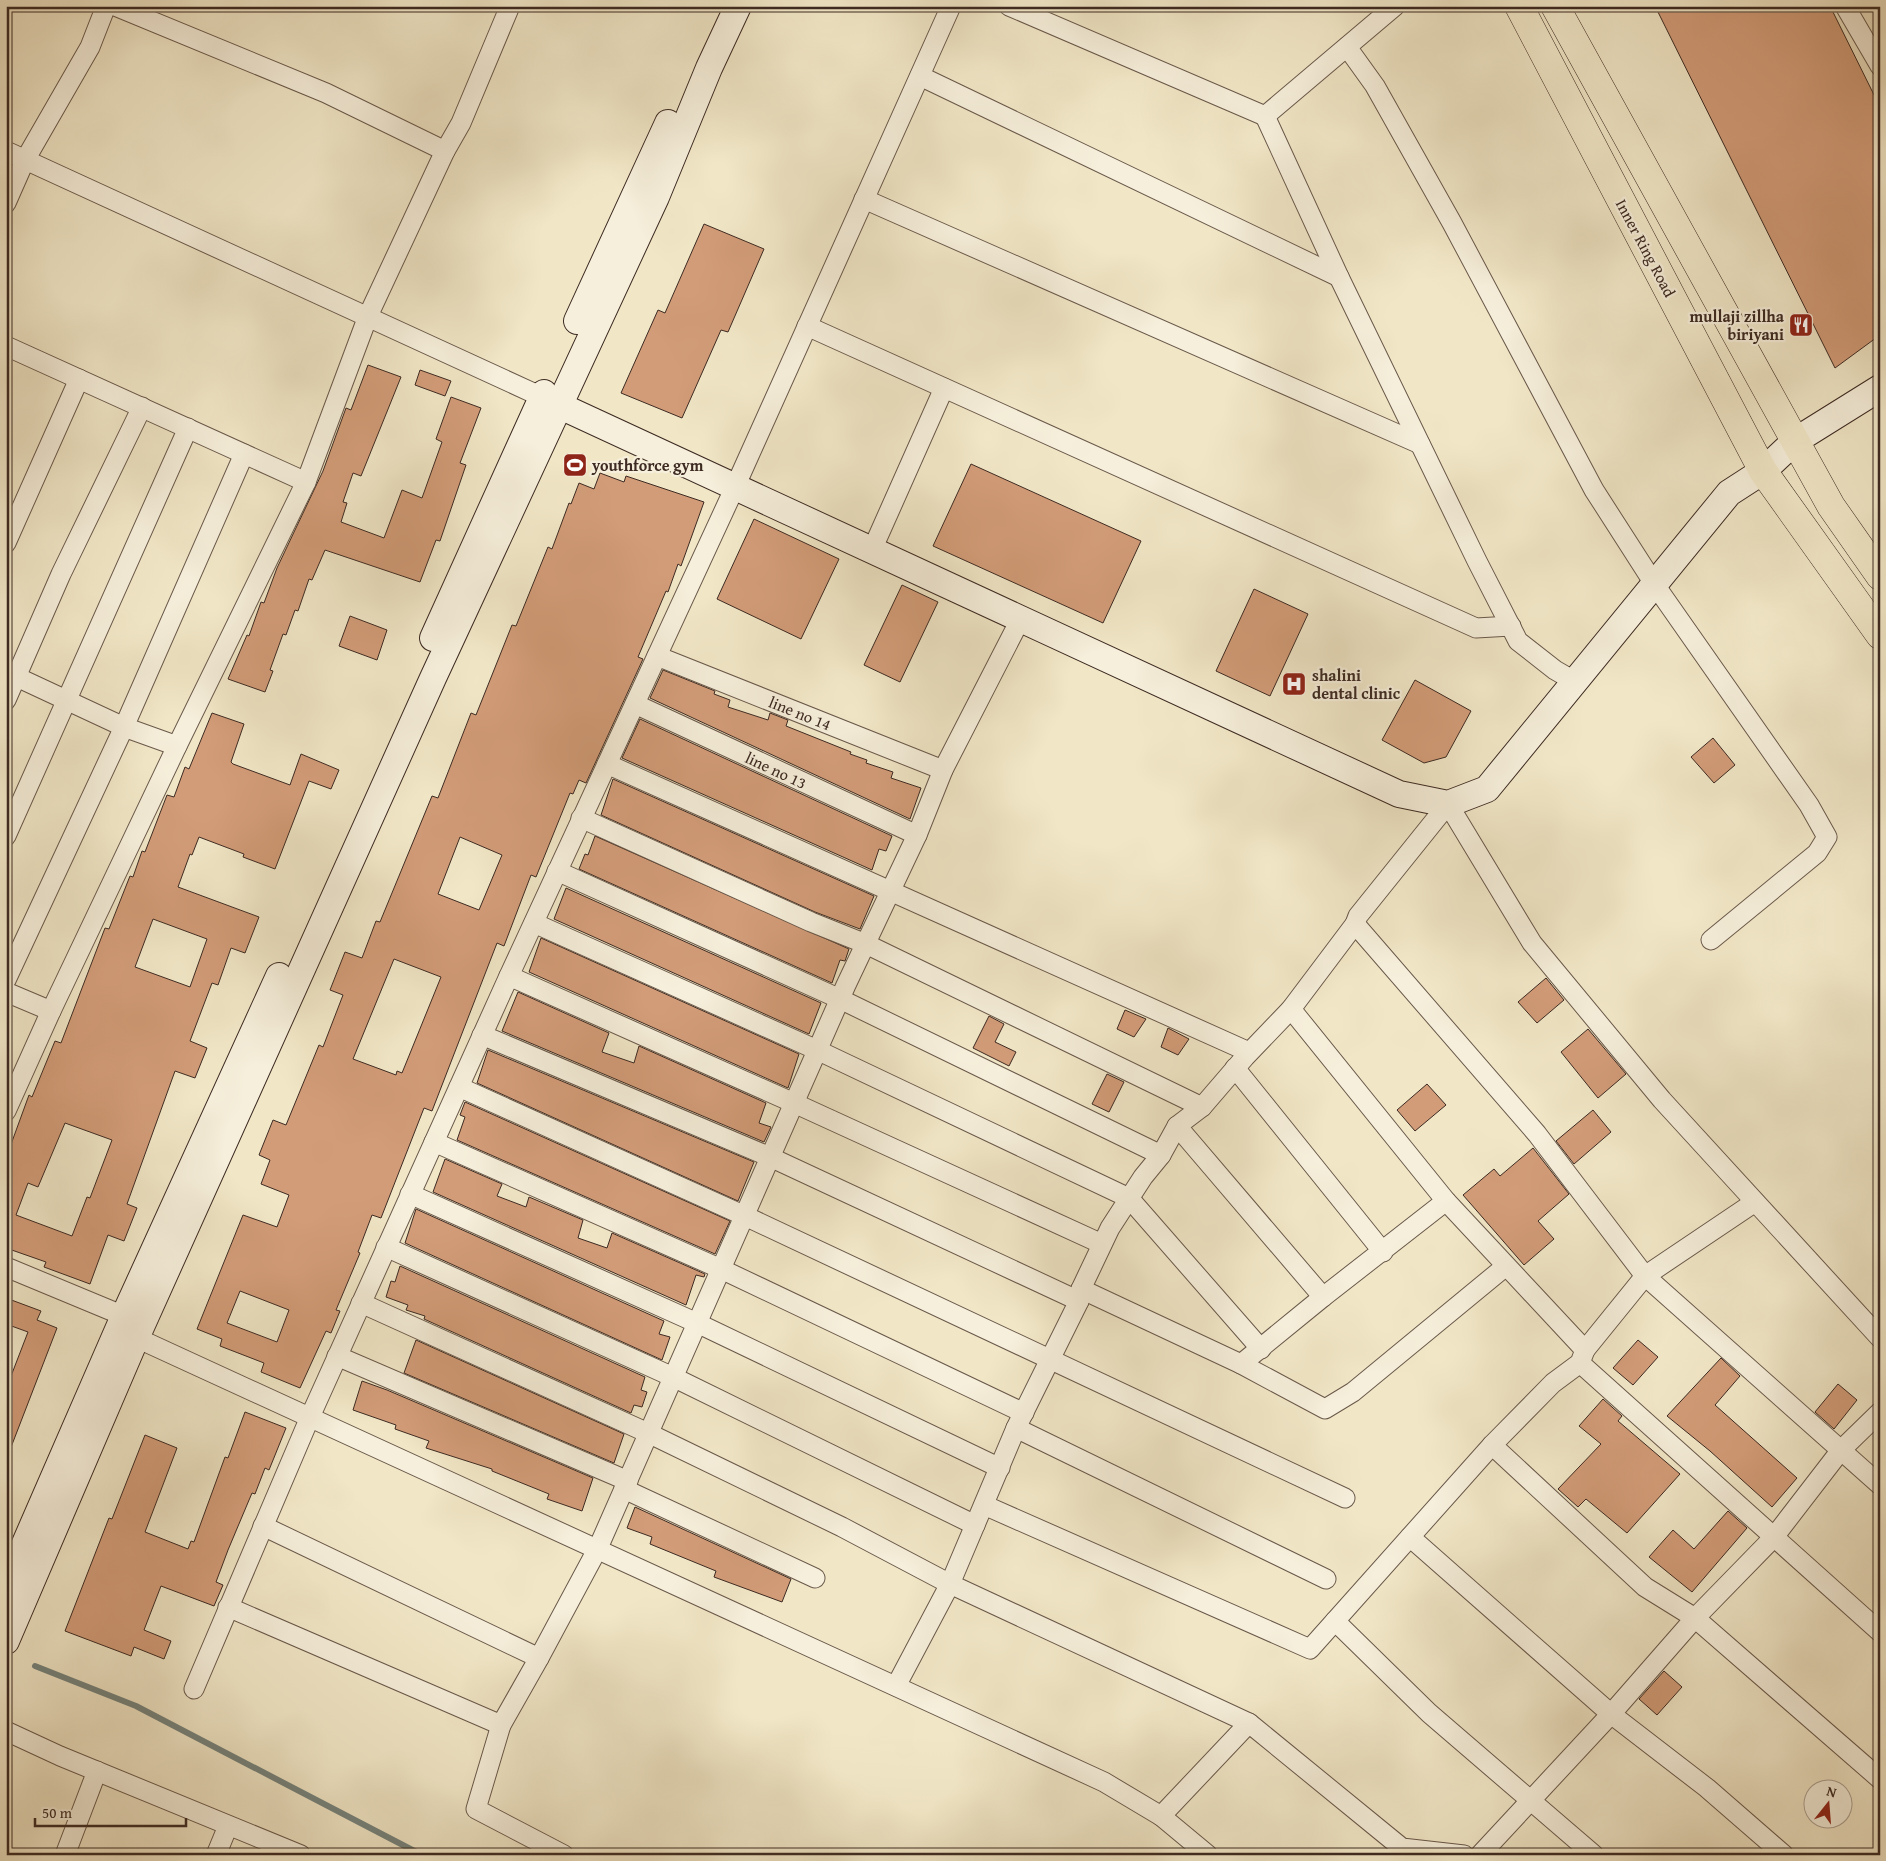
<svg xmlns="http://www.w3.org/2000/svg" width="1886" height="1861" font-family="'Gentium Book Plus',serif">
  <rect width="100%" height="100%" fill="#f1e7c7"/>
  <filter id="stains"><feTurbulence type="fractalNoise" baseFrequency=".004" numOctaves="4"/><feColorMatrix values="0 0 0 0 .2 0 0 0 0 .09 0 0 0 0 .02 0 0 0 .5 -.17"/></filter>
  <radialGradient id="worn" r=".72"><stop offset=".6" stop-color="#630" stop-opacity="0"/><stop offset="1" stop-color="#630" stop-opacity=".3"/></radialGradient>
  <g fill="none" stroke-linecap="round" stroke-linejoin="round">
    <polyline stroke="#75837d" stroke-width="6" points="35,1666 136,1706 422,1855"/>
  </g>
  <g fill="#d29c78" stroke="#3d2a22" fill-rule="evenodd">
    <polygon points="1655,6 1830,6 1880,107 1880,335 1835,368"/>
    <polygon points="704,224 764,249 728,332 721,330 682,418 621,393 658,310 665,313"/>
    <polygon points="368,365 401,377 361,476 353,473 343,502 347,503 341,522 384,538 402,490 422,498 442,442 436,439 451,397 481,408 460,463 466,465 440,541 436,540 420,582 325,550 312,580 309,579 298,611 295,610 286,635 283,634 270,670 273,671 265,692 228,679 247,635 249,636 261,602 264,603 277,568 323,471 346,408 351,410"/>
    <polygon points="420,370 451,381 445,396 415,385"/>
    <polygon points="971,464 1141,541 1103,623 933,546"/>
    <path d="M600 473 624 482 626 476 704 502 681 566 678 564 668 592 666 591 638 657 643 659 586 783 579 780 573 794 570 793 536 877 531 875 504 946 497 943 432 1111 424 1108 381 1218 372 1215 358 1252 360 1253 336 1310 340 1311 331 1333 326 1331 300 1388 261 1372 264 1363 220 1346 222 1339 197 1329 243 1215 277 1227 289 1195 261 1184 270 1160 259 1155 273 1120 286 1125 319 1045 323 1047 343 995 330 990 345 952 362 958 376 921 380 922 432 796 438 798 471 713 476 715 512 625 516 626 548 547 552 549 569 503 571 504 579 483 594 489ZM460 837 502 855 479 910 438 894ZM394 959 441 977 402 1073 397 1071 396 1075 353 1059ZM240 1291 289 1310 277 1342 227 1323Z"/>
    <polygon points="754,519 839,559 801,639 717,599"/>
    <polygon points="902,585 938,602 900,682 864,665"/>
    <polygon points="1254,589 1308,614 1270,696 1216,671"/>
    <polygon points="350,616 387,630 377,660 339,646"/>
    <polygon points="663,670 715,691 714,694 730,700 728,707 768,720 770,713 788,720 786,726 851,752 850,754 867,760 866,763 893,772 891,778 921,788 910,819 650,698"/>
    <polygon points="1415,680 1471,711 1446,757 1424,763 1382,740"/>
    <path d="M212 713 244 724 231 762 233 764 290 785 301 754 339 770 331 789 309 781 275 869 243 857 244 854 199 837 192 855 190 854 178 887 259 917 245 953 231 948 218 985 212 983 190 1041 207 1048 195 1078 175 1071 127 1204 137 1208 124 1241 108 1235 90 1284 44 1267 46 1262 6 1248V1158L29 1095 32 1097 55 1041 61 1043 105 928 109 929 130 876 133 877 142 851 145 852 167 795 174 797 185 767 189 769ZM153 919 207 939 190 987 135 967ZM65 1123 112 1140 90 1198 87 1197 72 1236 16 1215 28 1183 38 1187Z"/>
    <polygon points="640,719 892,836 886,851 879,849 872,870 622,758"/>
    <polygon points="1713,738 1735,765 1714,783 1691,757"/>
    <polygon points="613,779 874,896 860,929 815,912 601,815"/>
    <polygon points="595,836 849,949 845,961 840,960 832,983 579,869 585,854 588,855"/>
    <polygon points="566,888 821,1003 809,1034 554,919"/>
    <polygon points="541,938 799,1054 788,1088 529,972"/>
    <polygon points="1546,978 1564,1000 1537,1023 1518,1002"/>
    <polygon points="518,992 609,1033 602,1052 634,1063 639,1046 766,1103 759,1123 771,1127 764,1142 502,1031"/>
    <polygon points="1125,1010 1146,1019 1134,1037 1117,1029"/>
    <polygon points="989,1016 1004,1024 995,1042 1016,1052 1009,1066 973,1048"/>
    <polygon points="1168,1028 1189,1039 1178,1055 1161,1047"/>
    <polygon points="1588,1029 1626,1074 1598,1098 1561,1052"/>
    <polygon points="488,1050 754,1162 738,1201 477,1083"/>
    <polygon points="1107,1074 1124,1082 1109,1112 1092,1104"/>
    <polygon points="1427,1084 1446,1105 1415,1131 1397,1110"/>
    <polygon points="465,1102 730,1221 715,1254 457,1140 465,1117 460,1115"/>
    <polygon points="1593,1110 1611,1132 1574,1164 1556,1141"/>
    <polygon points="1533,1148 1569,1194 1538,1221 1554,1239 1524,1265 1463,1195 1494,1169 1500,1176"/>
    <polygon points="445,1159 502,1184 497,1196 526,1207 529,1197 583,1220 578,1238 607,1248 612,1233 705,1274 704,1277 696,1275 686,1305 433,1192"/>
    <polygon points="416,1209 664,1321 659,1334 670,1337 662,1360 405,1243"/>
    <polygon points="400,1266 645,1377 641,1390 647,1392 642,1407 634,1405 631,1413 424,1319 425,1316 406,1310 408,1305 386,1297 391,1281 395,1282"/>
    <polygon points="6,1298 41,1311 37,1320 57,1328 8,1455 6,1455 6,1389 28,1332 6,1324"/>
    <polygon points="416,1340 624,1434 614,1463 404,1373"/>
    <polygon points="1638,1340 1658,1357 1633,1385 1613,1368"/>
    <polygon points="1721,1358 1740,1376 1715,1405 1797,1478 1772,1507 1710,1451 1667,1416"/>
    <polygon points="362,1381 387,1390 593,1478 582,1511 547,1499 549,1494 492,1471 492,1469 426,1448 429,1441 395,1429 396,1425 353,1410"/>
    <polygon points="1838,1384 1857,1400 1834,1429 1815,1412"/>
    <polygon points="1603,1399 1622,1416 1618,1421 1680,1474 1627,1533 1586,1499 1578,1507 1558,1489 1601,1444 1579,1426"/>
    <polygon points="245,1412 286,1428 269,1470 265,1468 255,1494 252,1493 228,1550 216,1582 223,1585 214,1606 161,1586 144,1630 171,1641 164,1659 134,1647 131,1656 65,1631 109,1518 112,1519 145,1435 177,1448 145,1532 188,1549 191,1541 194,1542 225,1457 228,1458"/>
    <polygon points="635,1507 791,1579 782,1602 714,1577 716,1571 650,1544 652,1537 627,1528"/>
    <polygon points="1728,1511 1747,1528 1692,1592 1649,1557 1673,1530 1694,1549"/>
    <polygon points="1664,1671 1682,1687 1657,1715 1639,1699"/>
  </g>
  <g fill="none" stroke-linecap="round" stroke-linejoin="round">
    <defs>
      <g id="street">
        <polyline points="115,6 326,93 445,151"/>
        <polyline points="1009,6 1265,116 1395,6"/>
        <polyline points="1845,6 1880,66"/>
        <polyline points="1347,47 1375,86 1452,223 1594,490 1655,585 1809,805 1827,837 1817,853 1711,940"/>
        <polyline points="920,76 1339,277"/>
        <polyline points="1265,116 1339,277 1477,561 1518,641 1555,670 1574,681"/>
        <polyline points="6,151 542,397"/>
        <polyline points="864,199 1420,444"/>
        <polyline points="6,203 25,160 90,47 106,6"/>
        <polyline points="807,326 1476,628 1511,626"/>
        <polyline points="6,346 306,482"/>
        <polyline points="6,543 79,379"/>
        <polyline points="872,550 944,388"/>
        <polyline points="657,656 943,770"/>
        <polyline points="6,672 124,727 177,746"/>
        <polyline points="6,700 61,574 142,407"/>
        <polyline points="635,704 917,835"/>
        <polyline points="607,764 1249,1052"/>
        <polyline points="581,818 811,922 866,944 1202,1107"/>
        <polyline points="6,836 188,428"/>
        <polyline points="557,871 840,999 1161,1155"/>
        <polyline points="534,923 817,1050 1129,1198 1261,1349"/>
        <polyline points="1355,924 1537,1134 1645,1276 1880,1485"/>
        <polyline points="509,976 794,1103 1102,1244"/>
        <polyline points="6,980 124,727 244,454"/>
        <polyline points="6,992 51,1011"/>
        <polyline points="482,1035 770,1157 1079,1301"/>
        <polyline points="1235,1068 1383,1252"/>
        <polyline points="459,1087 745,1216 1345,1498"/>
        <polyline points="6,1111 51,1011 177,746 306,482 368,316 445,151 461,123 510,6"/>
        <polyline points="1177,1126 1323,1297"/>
        <polyline points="434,1142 721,1269 1024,1413"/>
        <polyline points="410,1194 697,1323 1000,1468"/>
        <polyline points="386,1247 673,1377 975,1525"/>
        <polyline points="6,1267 124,1316"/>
        <polyline points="1081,1289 1241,1364 1323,1297 1446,1201"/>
        <polyline points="361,1303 648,1433 842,1527 950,1584 1249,1723 1161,1816"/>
        <polyline points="126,1333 1104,1782 1161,1816 1208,1855"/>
        <polyline points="1585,1350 1645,1276 1755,1202"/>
        <polyline points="337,1356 628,1481"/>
        <polyline points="1580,1363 1880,1632"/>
        <polyline points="1241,1364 1325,1409 1353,1392 1506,1266"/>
        <polyline points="1016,1428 1326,1579"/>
        <polyline points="1492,1445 1645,1587 1695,1618 1880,1779"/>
        <polyline points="624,1489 815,1578"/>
        <polyline points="984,1505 1310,1649 1492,1445 1553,1383 1580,1363 1585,1350 1446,1201 1291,1009"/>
        <polyline points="263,1526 539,1658 598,1548 846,985 917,835 943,770 1021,618"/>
        <polyline points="1410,1537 1611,1714 1707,1788 1784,1855"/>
        <polyline points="228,1607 501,1725"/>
        <polyline points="1335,1621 1429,1713 1594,1855"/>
        <polyline points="539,1658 501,1725 476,1809 564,1855"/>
        <polyline points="896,1686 950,1584 1016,1428 1079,1301 1081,1289 1110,1228 1143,1177 1161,1155 1177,1126 1202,1107 1245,1057 1291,1009 1355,924 1358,916 1448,804 1532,943 1662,1100 1880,1338"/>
        <polyline points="194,1689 310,1417 509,976 735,487 951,6"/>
        <polyline points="1249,1723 1402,1848 1464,1855"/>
        <polyline points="6,1731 60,1756 301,1855"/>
        <polyline points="65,1855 97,1771"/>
        <polyline points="216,1855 228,1826"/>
        <polyline points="1480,1855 1611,1714 1695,1618 1774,1537 1841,1450 1880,1412"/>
      </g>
      <g id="secondary">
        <polyline points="577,321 668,123"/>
        <polyline points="543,398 1399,794 1448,804 1487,789 1729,493 1763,471 1795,441 1880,388"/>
        <polyline points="433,638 544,393"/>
        <polyline points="6,1587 124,1316 279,976"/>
        <polyline points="6,1641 136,1338 433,678 656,197 709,68 738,6"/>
      </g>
      <g id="highway">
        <polyline points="1519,6 1763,471 1880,635"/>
        <polyline points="1555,6 1831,506 1880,576"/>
      </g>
    </defs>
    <use href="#street" stroke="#6a594b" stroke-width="21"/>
    <use href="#secondary" stroke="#3d2a22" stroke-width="28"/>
    <use href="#highway" stroke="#3d2a22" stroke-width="29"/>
    <use href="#street" stroke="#f6efdb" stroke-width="19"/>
    <use href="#secondary" stroke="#f6efdb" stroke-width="26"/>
    <use href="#highway" stroke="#f1e7c7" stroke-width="28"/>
  </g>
  <defs>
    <symbol id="restaurant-square" viewBox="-11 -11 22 22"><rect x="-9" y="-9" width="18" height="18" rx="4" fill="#8f2418" stroke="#f6efdb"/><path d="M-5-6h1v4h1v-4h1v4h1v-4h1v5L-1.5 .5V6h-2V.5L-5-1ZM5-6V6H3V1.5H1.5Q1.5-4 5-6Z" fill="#fff"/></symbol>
    <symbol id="stadium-square" viewBox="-11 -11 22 22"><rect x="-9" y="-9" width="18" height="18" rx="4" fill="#8f2418" stroke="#f6efdb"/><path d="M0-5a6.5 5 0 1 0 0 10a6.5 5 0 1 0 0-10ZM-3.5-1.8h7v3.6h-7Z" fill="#fff"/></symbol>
    <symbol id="hospital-square" viewBox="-11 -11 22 22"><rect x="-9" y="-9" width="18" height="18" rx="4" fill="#8f2418" stroke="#f6efdb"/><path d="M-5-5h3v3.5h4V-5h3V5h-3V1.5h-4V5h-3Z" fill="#fff"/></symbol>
  </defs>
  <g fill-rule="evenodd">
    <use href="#restaurant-square" x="1787" y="311" width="28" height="28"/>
    <use href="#stadium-square" x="561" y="451" width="28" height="28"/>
    <use href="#hospital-square" x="1280" y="670" width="28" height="28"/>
  </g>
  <g text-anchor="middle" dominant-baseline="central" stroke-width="4.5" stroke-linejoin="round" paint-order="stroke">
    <g font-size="16" fill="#3d2a22" stroke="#f6efdb">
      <text transform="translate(1646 248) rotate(62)">Inner Ring Road</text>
      <text transform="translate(800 713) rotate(22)">line no 14</text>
      <text transform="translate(776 770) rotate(25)">line no 13</text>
    </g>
    <g font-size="16" font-weight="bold" fill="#3d2a22" stroke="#f6efdb" text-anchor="start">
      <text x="1784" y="316" text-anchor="end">mullaji zillha<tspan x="1784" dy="18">biriyani</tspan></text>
      <text x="592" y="465">youthforce gym</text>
      <text x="1312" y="675">shalini<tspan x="1312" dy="18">dental clinic</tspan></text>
    </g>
  </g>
  <rect width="1886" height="1861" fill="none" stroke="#f1e7c7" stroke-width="25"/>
  <rect x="8" y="8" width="1871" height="1846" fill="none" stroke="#3d2a22" stroke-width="2.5"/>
  <rect x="12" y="12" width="1861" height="1836" fill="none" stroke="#3d2a22"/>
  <g transform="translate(1828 1804) rotate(17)"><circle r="24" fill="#f6efdb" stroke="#aca091"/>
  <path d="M0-4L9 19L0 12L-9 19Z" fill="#8f2418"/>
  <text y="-8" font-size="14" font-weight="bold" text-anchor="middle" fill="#3d2a22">N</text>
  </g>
  <path d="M35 1818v8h151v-8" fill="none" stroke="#3d2a22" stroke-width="2.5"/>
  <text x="42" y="1818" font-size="15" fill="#3d2a22" stroke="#f6efdb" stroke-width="4" paint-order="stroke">50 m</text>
  <rect width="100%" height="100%" filter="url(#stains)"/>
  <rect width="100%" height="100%" fill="url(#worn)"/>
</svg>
